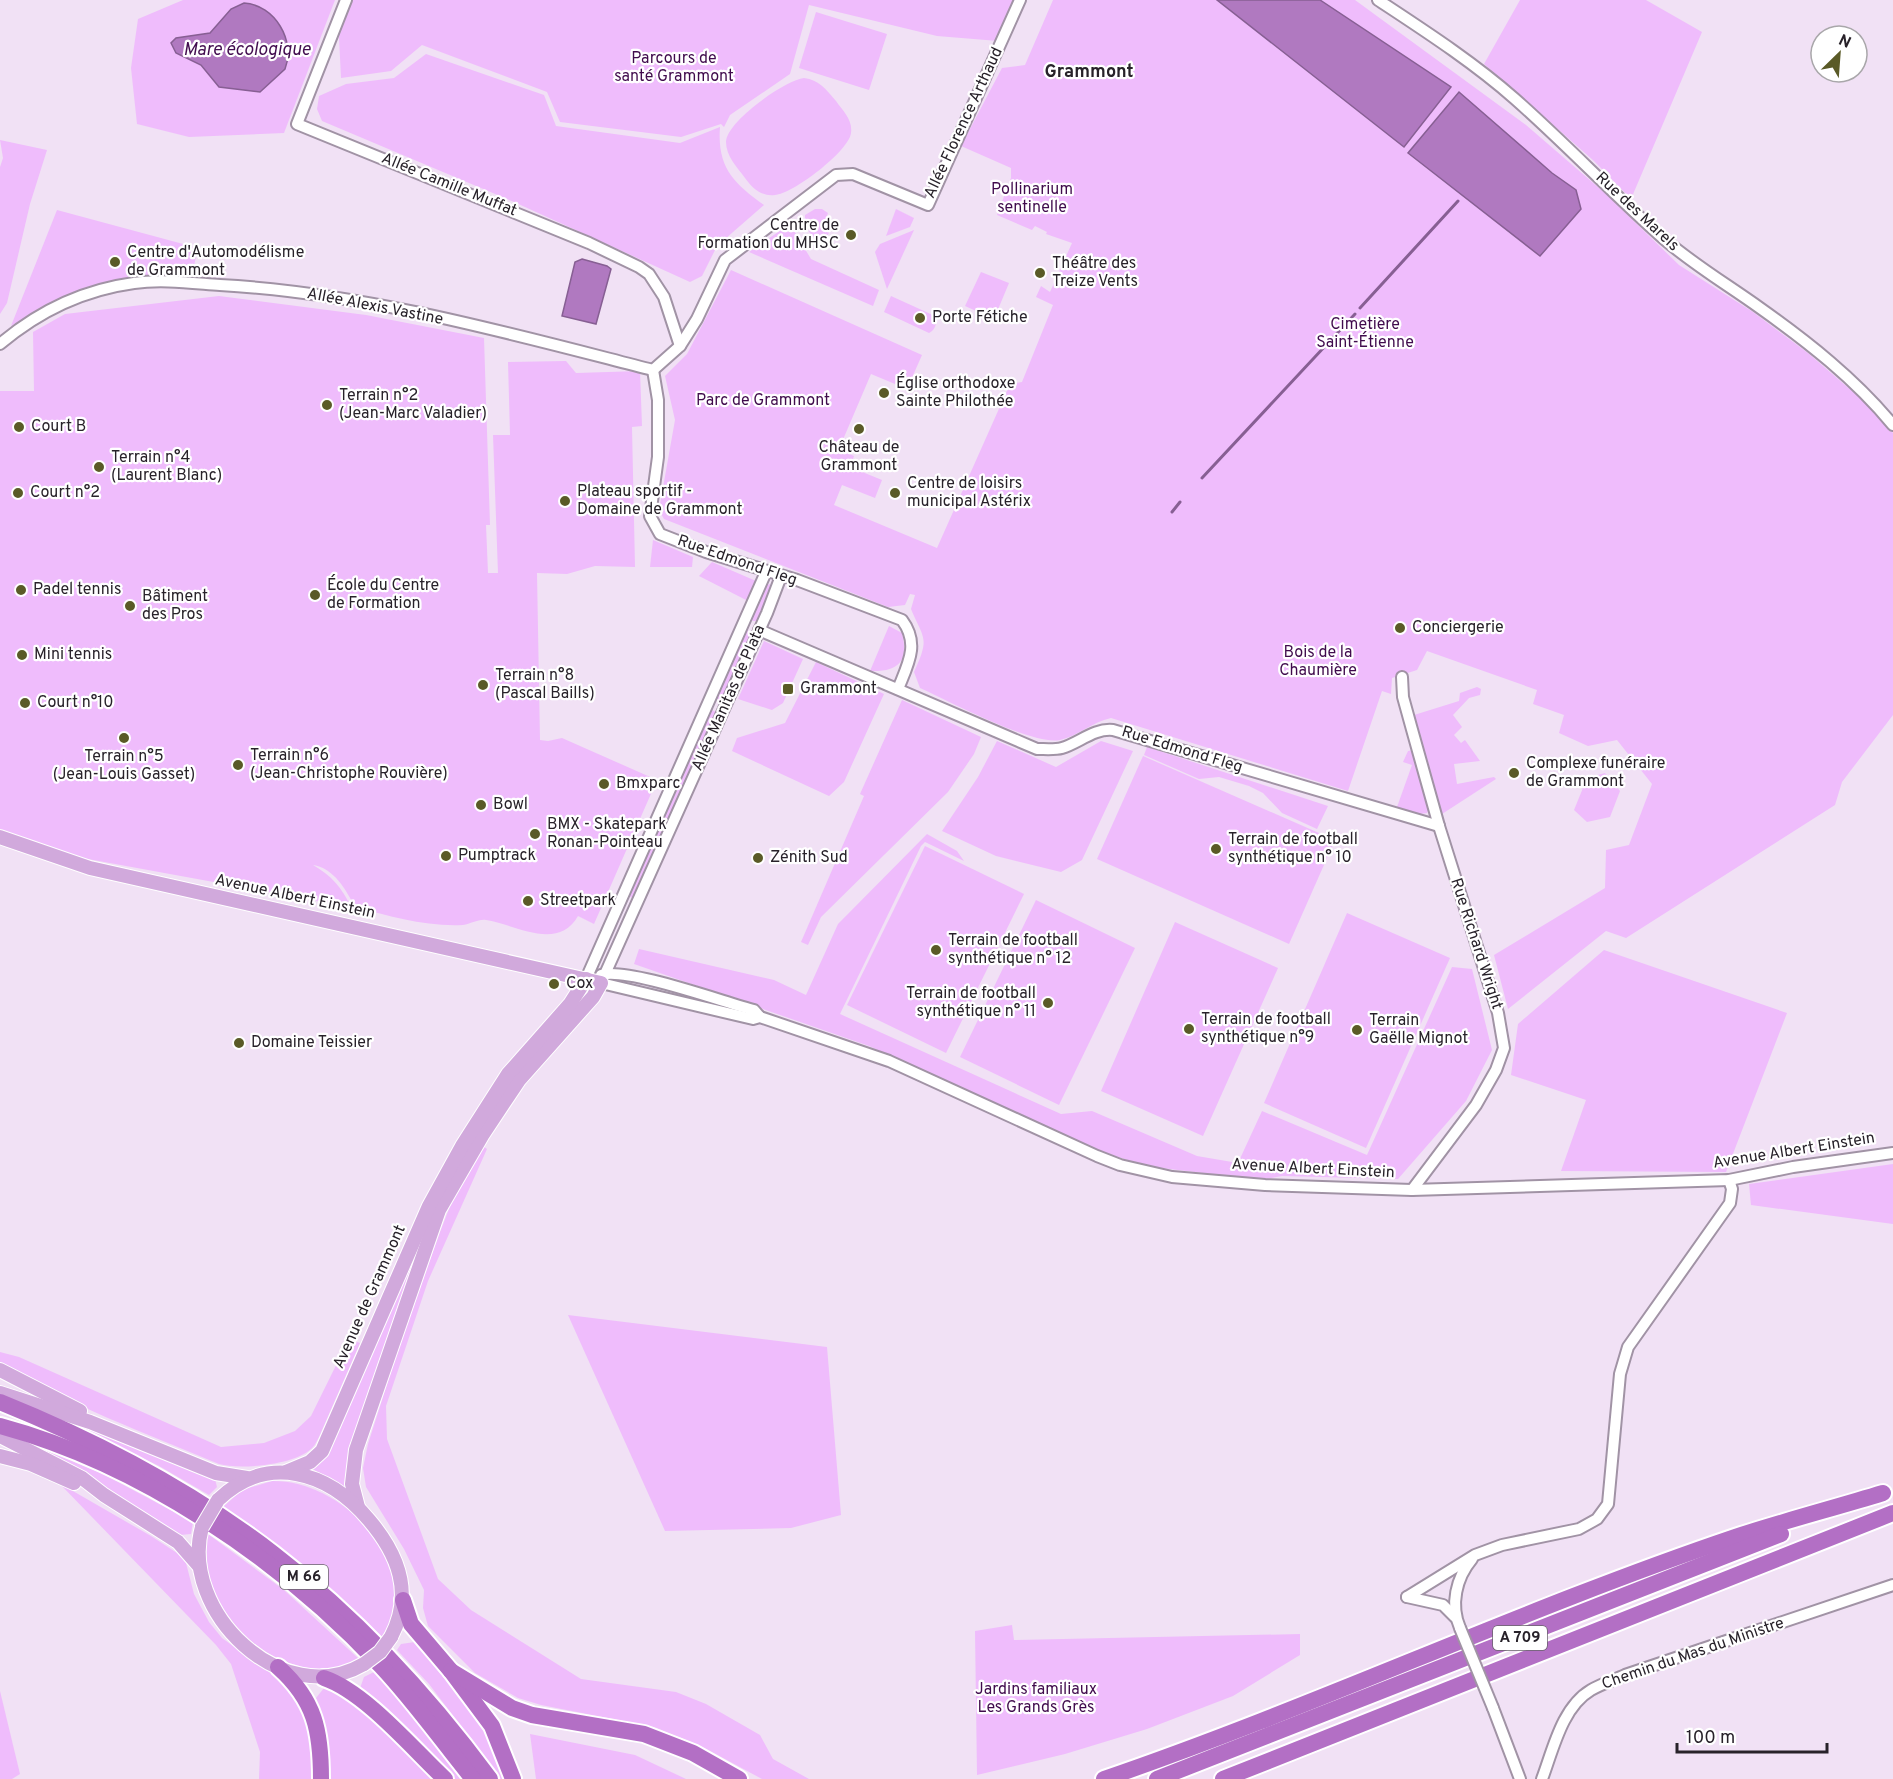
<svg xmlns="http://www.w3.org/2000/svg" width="1893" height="1779" font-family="Overpass,sans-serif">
  <rect width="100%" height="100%" fill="#f1e1f5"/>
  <g fill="#efbcfc">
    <polygon points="183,0 335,0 284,133 189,137 137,124 131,68 138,19"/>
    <polygon points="346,0 1016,0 998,41 937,36 809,5 790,74 730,115 724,127 721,124 681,137 560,122 547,92 422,45 391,71 341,78 338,17"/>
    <path d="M1053 0H1355L1526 125 1606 194 1679 265 1753 312 1808 353 1867 404 1893 433V715L1842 782 1835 805 1626 938 1606 931 1508 1009 1494 955 1605 888 1606 850 1629 845 1652 784 1617 740 1588 746 1559 733 1564 715 1533 704 1537 690 1427 651 1417 670 1392 678 1391 694 1382 691 1348 791 1111 718C1092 722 1078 736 1060 740 1033 746 949 701 920 688L914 672C930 637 924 640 911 609L915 595 910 594 905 605 888 607 664 519 659 510 675 420 665 376 687 354 731 270 922 355 907 389 871 374 839 449 854 456 850 467 882 480 875 498 842 485 834 505 937 548 1010 384 1022 382 1053 305 1036 297 1041 286 1050 292 1072 243 1046 234 1047 232 1035 226 1032 230 997 215 1011 178V168L961 146 1002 68 1025 65Z"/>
    <polygon points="1520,0 1646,0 1702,32 1631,199 1594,161 1484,64"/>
    <polygon points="816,12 887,34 869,90 799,68"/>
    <path d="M426 54 544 95 556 126 680 143 720 127C717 167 733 183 764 205L717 246 702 276 690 282 514 202 322 121 317 109 319 96 346 84 394 78Z"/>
    <path d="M804 78C819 80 826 89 836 101 843 111 853 120 851 133 849 151 793 194 775 195 762 197 752 188 745 178 737 167 726 156 726 142 726 122 785 80 804 78Z"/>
    <polygon points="0,140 47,150 30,204 7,303 0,314 0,167 3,158"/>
    <polygon points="815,209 822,209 828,213 823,226 830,230 825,242 811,236 805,221 805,215"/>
    <polygon points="896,209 914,218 910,227 886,236"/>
    <polygon points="57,210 198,248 191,279 110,283 58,299 11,326"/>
    <polygon points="790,224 811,259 879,290 873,306 749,252"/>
    <polygon points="914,230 887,289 875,252 880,244"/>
    <polygon points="981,272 1009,283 994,319 965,306"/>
    <path d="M219 296 366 315 484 338 490 525H486L488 573H498L493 435H510L508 362 566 361 576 373 640 371 642 426 632 427 635 567 595 566 567 574 537 573 540 740 548 741 562 738 657 780 594 924 578 916C558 952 514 924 486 920 478 919 471 924 463 925 427 927 389 916 355 907 346 890 334 868 313 865 332 876 342 888 351 907L55 853 0 832V391H34L33 332 65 314Z"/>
    <path d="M891 296 935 316C937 323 936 329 929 333L884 312Z"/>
    <polygon points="653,540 693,557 692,567 650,567"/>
    <polygon points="712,562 756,581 748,601 699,576"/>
    <polygon points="770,584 772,589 758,621 753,621 751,619 764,586"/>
    <path d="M889 626 902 633C909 662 898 672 870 671Z"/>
    <polygon points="744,629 753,633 722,701 713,697"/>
    <polygon points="764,641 803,659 783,703 772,710 738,699"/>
    <polygon points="816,662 884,694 844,782 829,796 732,751 737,738 785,723"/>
    <polygon points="1477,687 1481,689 1480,695 1469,698 1453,715 1462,727 1454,735 1461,743 1465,740 1480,761 1454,764 1457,784 1494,777 1496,779 1442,814 1414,715 1459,701 1460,693"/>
    <polygon points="902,700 981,737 974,754 948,792 821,917 808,945 801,942 864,796 860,794"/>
    <polygon points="710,709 718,713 635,899 626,895"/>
    <polygon points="997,741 1056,767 1101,741 1133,751 1082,860 1061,872 996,856 942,831 978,777"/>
    <polygon points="1147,747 1328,806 1317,829 1282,813 1263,793 1249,786 1219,777 1199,779 1144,755"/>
    <polygon points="1414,750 1430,806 1427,813 1420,814 1397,807 1412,765 1403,762 1408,751"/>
    <polygon points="1143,756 1335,840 1289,944 1097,859"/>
    <polygon points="1605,773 1620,791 1610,817 1587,822 1574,810 1587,778"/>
    <polygon points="927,834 957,851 964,861 925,842 921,846 840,1014 1061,1114 1092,1111 1197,1156 1238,1163 1262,1111 1367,1155 1452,967 1472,969 1492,1050 1466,1101 1398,1179 1282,1176 1260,1180 1145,1166 1086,1146 869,1046 634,964 639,949 774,980 806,995 838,924"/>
    <polygon points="925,846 1024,894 946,1053 847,1005"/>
    <polygon points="1036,900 1135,948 1059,1105 960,1057"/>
    <polygon points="1347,913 1450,958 1366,1148 1264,1103"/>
    <polygon points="1175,922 1278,968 1203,1136 1101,1091"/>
    <polygon points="1604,950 1787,1013 1726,1172 1561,1171 1586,1100 1511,1075 1518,1024"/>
    <polygon points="483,1146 487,1149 428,1281 386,1406 387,1439 438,1579 471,1610 581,1679 676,1692 706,1704 760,1735 773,1759 809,1779 762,1779 699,1745 654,1727 541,1705 518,1698 475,1673 428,1626 423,1608 424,1590 404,1549 366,1487 363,1468 368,1444 397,1353 440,1232 456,1191"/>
    <polygon points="1893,1164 1893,1224 1751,1205 1749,1184"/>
    <polygon points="432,1206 380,1370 348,1455 348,1490 311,1468 321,1461 330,1450"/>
    <polygon points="568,1315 827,1347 841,1515 791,1528 665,1531"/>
    <path d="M349 1339 360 1343 319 1437C317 1441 314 1447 311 1449 294 1465 240 1470 219 1464 145 1433 68 1405 0 1363V1352L19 1357 221 1447 264 1443 295 1431 311 1416Z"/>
    <polygon points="66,1419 215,1479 217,1487 209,1495 159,1466 66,1421"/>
    <polygon points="45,1450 103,1474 193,1522 191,1534 180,1535 43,1453"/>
    <path d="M272 1481C346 1480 424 1567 383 1638L317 1576 223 1507 242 1490Z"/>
    <polygon points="59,1483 151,1536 177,1553 186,1563 194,1594 209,1622 222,1638 294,1690 311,1732 314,1779 259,1779 260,1752 231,1664 216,1645"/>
    <path d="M208 1534 284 1590 359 1659C349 1663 338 1668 328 1669 260 1673 195 1600 208 1534Z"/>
    <polygon points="1012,1625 1014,1640 1300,1634 1300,1655 1233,1696 1147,1729 1065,1754 977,1775 975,1631"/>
    <path d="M415 1642C460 1689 485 1719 511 1779H501L429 1684 397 1650 401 1644Z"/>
    <polygon points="374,1672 437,1745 462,1779 452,1779 359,1691 364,1677"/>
    <polygon points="324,1688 352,1701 438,1779 328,1779 328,1738 316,1698"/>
    <polygon points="0,1691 20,1774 12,1779 0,1779"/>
    <polygon points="530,1734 635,1755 686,1779 536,1779"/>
  </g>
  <g fill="#b079c0" stroke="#875f93" stroke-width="1.5">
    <polygon points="1217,0 1320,0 1451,87 1404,147"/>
    <path d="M244 3C275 5 296 41 285 69L260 92 219 87 201 65 176 53 171 43 176 38 210 33 231 9Z"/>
    <polygon points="1459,92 1552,173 1576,190 1581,209 1540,256 1408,153"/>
    <polygon points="582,259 607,266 611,269 596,324 562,316 575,262"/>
  </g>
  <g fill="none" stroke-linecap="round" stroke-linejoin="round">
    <g stroke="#875f93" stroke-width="3">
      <polyline points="1360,308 1458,201"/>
      <polyline points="1202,478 1355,314"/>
      <polyline points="1172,512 1180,502"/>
    </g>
    <defs>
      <g id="minor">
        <polyline points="346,0 297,124 589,243 639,267 649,274 664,297 680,346"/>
        <path d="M1378 0C1425 31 1473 62 1515 99 1566 144 1613 194 1664 239 1694 265 1728 285 1760 308 1808 342 1855 379 1893 425"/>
        <path d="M0 344C39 311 82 290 134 283 162 279 192 283 220 285 367 293 512 334 653 370"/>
        <polyline points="653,370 680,346 697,319 725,260 836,175 853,174 928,205 1020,0"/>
        <path d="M653 370 658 400V457L650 516 660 534 706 552 797 580 902 620C920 644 908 664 898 689"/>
        <polyline points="781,576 767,613 601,983 753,1019 760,1017 889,1061 1097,1156 1120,1165 1172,1177 1265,1185 1412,1190 1729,1180 1793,1167 1893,1153"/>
        <path d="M759 630 1037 749C1045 749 1055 750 1062 748 1079 743 1094 728 1113 730L1439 826"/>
        <polyline points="1402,677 1403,697 1411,726 1439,826 1498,1013 1504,1048 1496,1070 1476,1105 1412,1190"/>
        <path d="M601 975C627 967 723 1002 754 1010L760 1017"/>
        <polyline points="586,979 766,572"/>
        <polyline points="1407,1597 1475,1555 1502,1545 1579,1529 1597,1519 1608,1504 1620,1374 1628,1347 1730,1203 1732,1189 1729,1180"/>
        <polyline points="1407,1597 1443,1605 1455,1617"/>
        <path d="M1460 1628C1450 1605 1456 1578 1472 1559"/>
        <polyline points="1493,1708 1520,1779"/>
        <path d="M1542 1779C1553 1750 1562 1707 1591 1690 1601 1684 1614 1680 1625 1675L1893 1585"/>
      </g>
      <g id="major">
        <polyline points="0,837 90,868 601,983 593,997 519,1080 483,1134 439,1210 356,1450 352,1484 358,1507"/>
        <polyline points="0,1370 80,1411"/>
        <polyline points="0,1393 90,1422 216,1473 247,1478"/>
        <polyline points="0,1436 82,1478 104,1495 178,1542 199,1566"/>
        <polyline points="0,1456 31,1464 74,1483"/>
        <polyline points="286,1472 310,1462 322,1451 429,1206 462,1146 508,1074 570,1004 586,979"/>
        <path d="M218 1500C267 1453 328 1471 369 1520 398 1554 414 1593 391 1637"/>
        <path d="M202 1527C179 1611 282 1712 364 1664"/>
      </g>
      <g id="highway">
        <path d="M0 1402C211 1487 355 1596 490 1779"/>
        <path d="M0 1426C141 1464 282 1560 381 1666 414 1701 442 1741 473 1779"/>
        <polyline points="403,1600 411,1624 451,1671 492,1726 513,1779"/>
        <path d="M278 1667C315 1700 321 1731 321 1779"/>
        <polyline points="451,1671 512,1708 532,1715 644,1734 693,1753 739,1779"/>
        <path d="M324 1678C365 1692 412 1748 445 1779"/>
        <path d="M1104 1779C1317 1706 1522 1609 1735 1537 1784 1521 1834 1508 1883 1493"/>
        <polyline points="1157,1779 1781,1534"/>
        <polyline points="1223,1779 1893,1513"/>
      </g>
    </defs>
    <use href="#minor" stroke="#a193a5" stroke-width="14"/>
    <use href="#major" stroke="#fff" stroke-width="16"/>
    <use href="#highway" stroke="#fff" stroke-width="20"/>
    <use href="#minor" stroke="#fff" stroke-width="10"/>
    <use href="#major" stroke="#d1a9dc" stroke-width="14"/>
    <use href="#highway" stroke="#b36fc5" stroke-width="16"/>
    <defs>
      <polyline id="minor-bridge" points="1460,1628 1493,1708"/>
      <g id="major-bridge">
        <polyline points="202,1527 218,1500"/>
        <polyline points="364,1664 380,1652 391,1637"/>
      </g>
    </defs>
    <use href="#minor-bridge" stroke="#a193a5" stroke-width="14" stroke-linecap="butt"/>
    <use href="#major-bridge" stroke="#fff" stroke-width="16" stroke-linecap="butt"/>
    <use href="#minor-bridge" stroke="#fff" stroke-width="10"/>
    <use href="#major-bridge" stroke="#d1a9dc" stroke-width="14"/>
  </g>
  <g fill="#5a5a27" stroke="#fff" stroke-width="2">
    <circle cx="851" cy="235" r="6"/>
    <circle cx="115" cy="262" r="6"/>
    <circle cx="1040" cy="273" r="6"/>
    <circle cx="920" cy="318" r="6"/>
    <circle cx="884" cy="393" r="6"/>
    <circle cx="327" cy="405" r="6"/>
    <circle cx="19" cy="427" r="6"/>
    <circle cx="859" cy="429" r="6"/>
    <circle cx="99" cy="467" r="6"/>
    <circle cx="18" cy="493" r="6"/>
    <circle cx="895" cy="493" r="6"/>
    <circle cx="565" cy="501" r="6"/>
    <circle cx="21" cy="590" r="6"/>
    <circle cx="315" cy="595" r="6"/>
    <circle cx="130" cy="606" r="6"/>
    <circle cx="1400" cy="628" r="6"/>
    <circle cx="22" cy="655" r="6"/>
    <circle cx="483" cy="685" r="6"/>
    <rect x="782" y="683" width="12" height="12" rx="3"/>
    <circle cx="25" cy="703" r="6"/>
    <circle cx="124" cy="738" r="6"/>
    <circle cx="238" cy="765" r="6"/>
    <circle cx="1514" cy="773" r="6"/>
    <circle cx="604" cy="784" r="6"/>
    <circle cx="481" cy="805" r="6"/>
    <circle cx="535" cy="834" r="6"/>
    <circle cx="1216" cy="849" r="6"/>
    <circle cx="446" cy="856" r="6"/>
    <circle cx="758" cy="858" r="6"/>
    <circle cx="528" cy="901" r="6"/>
    <circle cx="936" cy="950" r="6"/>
    <circle cx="554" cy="984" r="6"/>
    <circle cx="1048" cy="1003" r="6"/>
    <circle cx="1189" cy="1029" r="6"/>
    <circle cx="1357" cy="1030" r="6"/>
    <circle cx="239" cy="1043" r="6"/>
  </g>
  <g text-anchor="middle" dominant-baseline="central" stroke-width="4.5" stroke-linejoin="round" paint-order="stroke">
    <g fill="#fff" stroke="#68646a" stroke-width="1.5">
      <rect x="280" y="1565" width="48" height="24" rx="4.5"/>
      <rect x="1493" y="1626" width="54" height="24" rx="4.5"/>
    </g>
    <g font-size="15" font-weight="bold" fill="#28222a">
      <text x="304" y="1577">M 66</text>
      <text x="1520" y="1638">A 709</text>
    </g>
    <g font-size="16" fill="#400b4d" stroke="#fff">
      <text x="674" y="59">Parcours de<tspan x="674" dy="18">santé Grammont</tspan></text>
      <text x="1032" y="190">Pollinarium<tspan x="1032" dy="18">sentinelle</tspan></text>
      <text x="1365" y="325">Cimetière<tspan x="1365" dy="18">Saint-Étienne</tspan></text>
      <text x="763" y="401">Parc de Grammont</text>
      <text x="1318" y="653">Bois de la<tspan x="1318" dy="18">Chaumière</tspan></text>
      <text x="1036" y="1690">Jardins familiaux<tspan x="1036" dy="18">Les Grands Grès</tspan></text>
    </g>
    <g font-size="16" fill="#28222a" stroke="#fff">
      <text transform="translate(964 123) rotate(-65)">Allée Florence Arthaud</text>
      <text transform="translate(449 185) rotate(22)">Allée Camille Muffat</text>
      <text transform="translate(1637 212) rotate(43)">Rue des Marels</text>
      <text transform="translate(375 307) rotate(11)">Allée Alexis Vastine</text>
      <text transform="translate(737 561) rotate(19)">Rue Edmond Fleg</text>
      <text transform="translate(729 698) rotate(-66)">Allée Manitas de Plata</text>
      <text transform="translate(1182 750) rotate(17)">Rue Edmond Fleg</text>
      <text transform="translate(295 897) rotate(12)">Avenue Albert Einstein</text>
      <text transform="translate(1476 944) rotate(72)">Rue Richard Wright</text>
      <text transform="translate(1794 1151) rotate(-9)">Avenue Albert Einstein</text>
      <text transform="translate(1313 1169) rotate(3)">Avenue Albert Einstein</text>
      <text transform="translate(370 1297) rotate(-66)">Avenue de Grammont</text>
      <text transform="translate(1693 1654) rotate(-19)">Chemin du Mas du Ministre</text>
    </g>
    <g font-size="16" fill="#28222a" stroke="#fff" text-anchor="start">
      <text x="839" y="226" text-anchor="end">Centre de<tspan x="839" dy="18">Formation du MHSC</tspan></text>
      <text x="127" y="253">Centre d'Automodélisme<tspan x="127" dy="18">de Grammont</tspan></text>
      <text x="1052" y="264">Théâtre des<tspan x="1052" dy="18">Treize Vents</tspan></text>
      <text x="932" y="318">Porte Fétiche</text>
      <text x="896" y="384">Église orthodoxe<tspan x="896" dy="18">Sainte Philothée</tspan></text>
      <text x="339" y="396">Terrain n°2<tspan x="339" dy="18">(Jean-Marc Valadier)</tspan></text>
      <text x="31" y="427">Court B</text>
      <text x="859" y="448" text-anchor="middle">Château de<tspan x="859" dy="18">Grammont</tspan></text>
      <text x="111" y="458">Terrain n°4<tspan x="111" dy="18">(Laurent Blanc)</tspan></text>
      <text x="907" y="484">Centre de loisirs<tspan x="907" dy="18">municipal Astérix</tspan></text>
      <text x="577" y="492">Plateau sportif -<tspan x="577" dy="18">Domaine de Grammont</tspan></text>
      <text x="30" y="493">Court n°2</text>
      <text x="327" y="586">École du Centre<tspan x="327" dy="18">de Formation</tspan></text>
      <text x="33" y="590">Padel tennis</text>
      <text x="142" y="597">Bâtiment<tspan x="142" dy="18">des Pros</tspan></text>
      <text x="1412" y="628">Conciergerie</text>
      <text x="34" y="655">Mini tennis</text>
      <text x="495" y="676">Terrain n°8<tspan x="495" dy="18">(Pascal Baills)</tspan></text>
      <text x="800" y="689">Grammont</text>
      <text x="37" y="703">Court n°10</text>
      <text x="250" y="756">Terrain n°6<tspan x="250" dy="18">(Jean-Christophe Rouvière)</tspan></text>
      <text x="124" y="757" text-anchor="middle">Terrain n°5<tspan x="124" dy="18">(Jean-Louis Gasset)</tspan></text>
      <text x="1526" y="764">Complexe funéraire<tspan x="1526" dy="18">de Grammont</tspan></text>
      <text x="616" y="784">Bmxparc</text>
      <text x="493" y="805">Bowl</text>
      <text x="547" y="825">BMX - Skatepark<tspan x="547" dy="18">Ronan-Pointeau</tspan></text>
      <text x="1228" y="840">Terrain de football<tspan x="1228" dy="18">synthétique n° 10</tspan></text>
      <text x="458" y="856">Pumptrack</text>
      <text x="770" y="858">Zénith Sud</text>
      <text x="540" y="901">Streetpark</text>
      <text x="948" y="941">Terrain de football<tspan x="948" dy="18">synthétique n° 12</tspan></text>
      <text x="566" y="984">Cox</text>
      <text x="1036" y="994" text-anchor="end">Terrain de football<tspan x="1036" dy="18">synthétique n° 11</tspan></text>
      <text x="1201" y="1020">Terrain de football<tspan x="1201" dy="18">synthétique n°9</tspan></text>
      <text x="1369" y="1021">Terrain<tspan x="1369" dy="18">Gaëlle Mignot</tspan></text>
      <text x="251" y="1043">Domaine Teissier</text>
    </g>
    <g font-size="18" font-style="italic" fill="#420d4f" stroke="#fff">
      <text x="247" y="50">Mare écologique</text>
    </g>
    <g font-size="18" font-weight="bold" fill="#28222a" stroke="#fff">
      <text x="1089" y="72">Grammont</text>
    </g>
  </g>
  <g transform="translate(1839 54) rotate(25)"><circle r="28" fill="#ffffff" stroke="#a9a7aa" stroke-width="1.5"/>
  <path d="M0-4.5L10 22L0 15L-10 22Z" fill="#5a5a27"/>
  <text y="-9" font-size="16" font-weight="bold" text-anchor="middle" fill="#28222a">N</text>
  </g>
  <path d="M1677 1743v9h150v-9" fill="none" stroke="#28222a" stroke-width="3"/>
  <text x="1686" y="1743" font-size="18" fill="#28222a" stroke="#ffffff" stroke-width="4.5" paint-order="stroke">100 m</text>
</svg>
